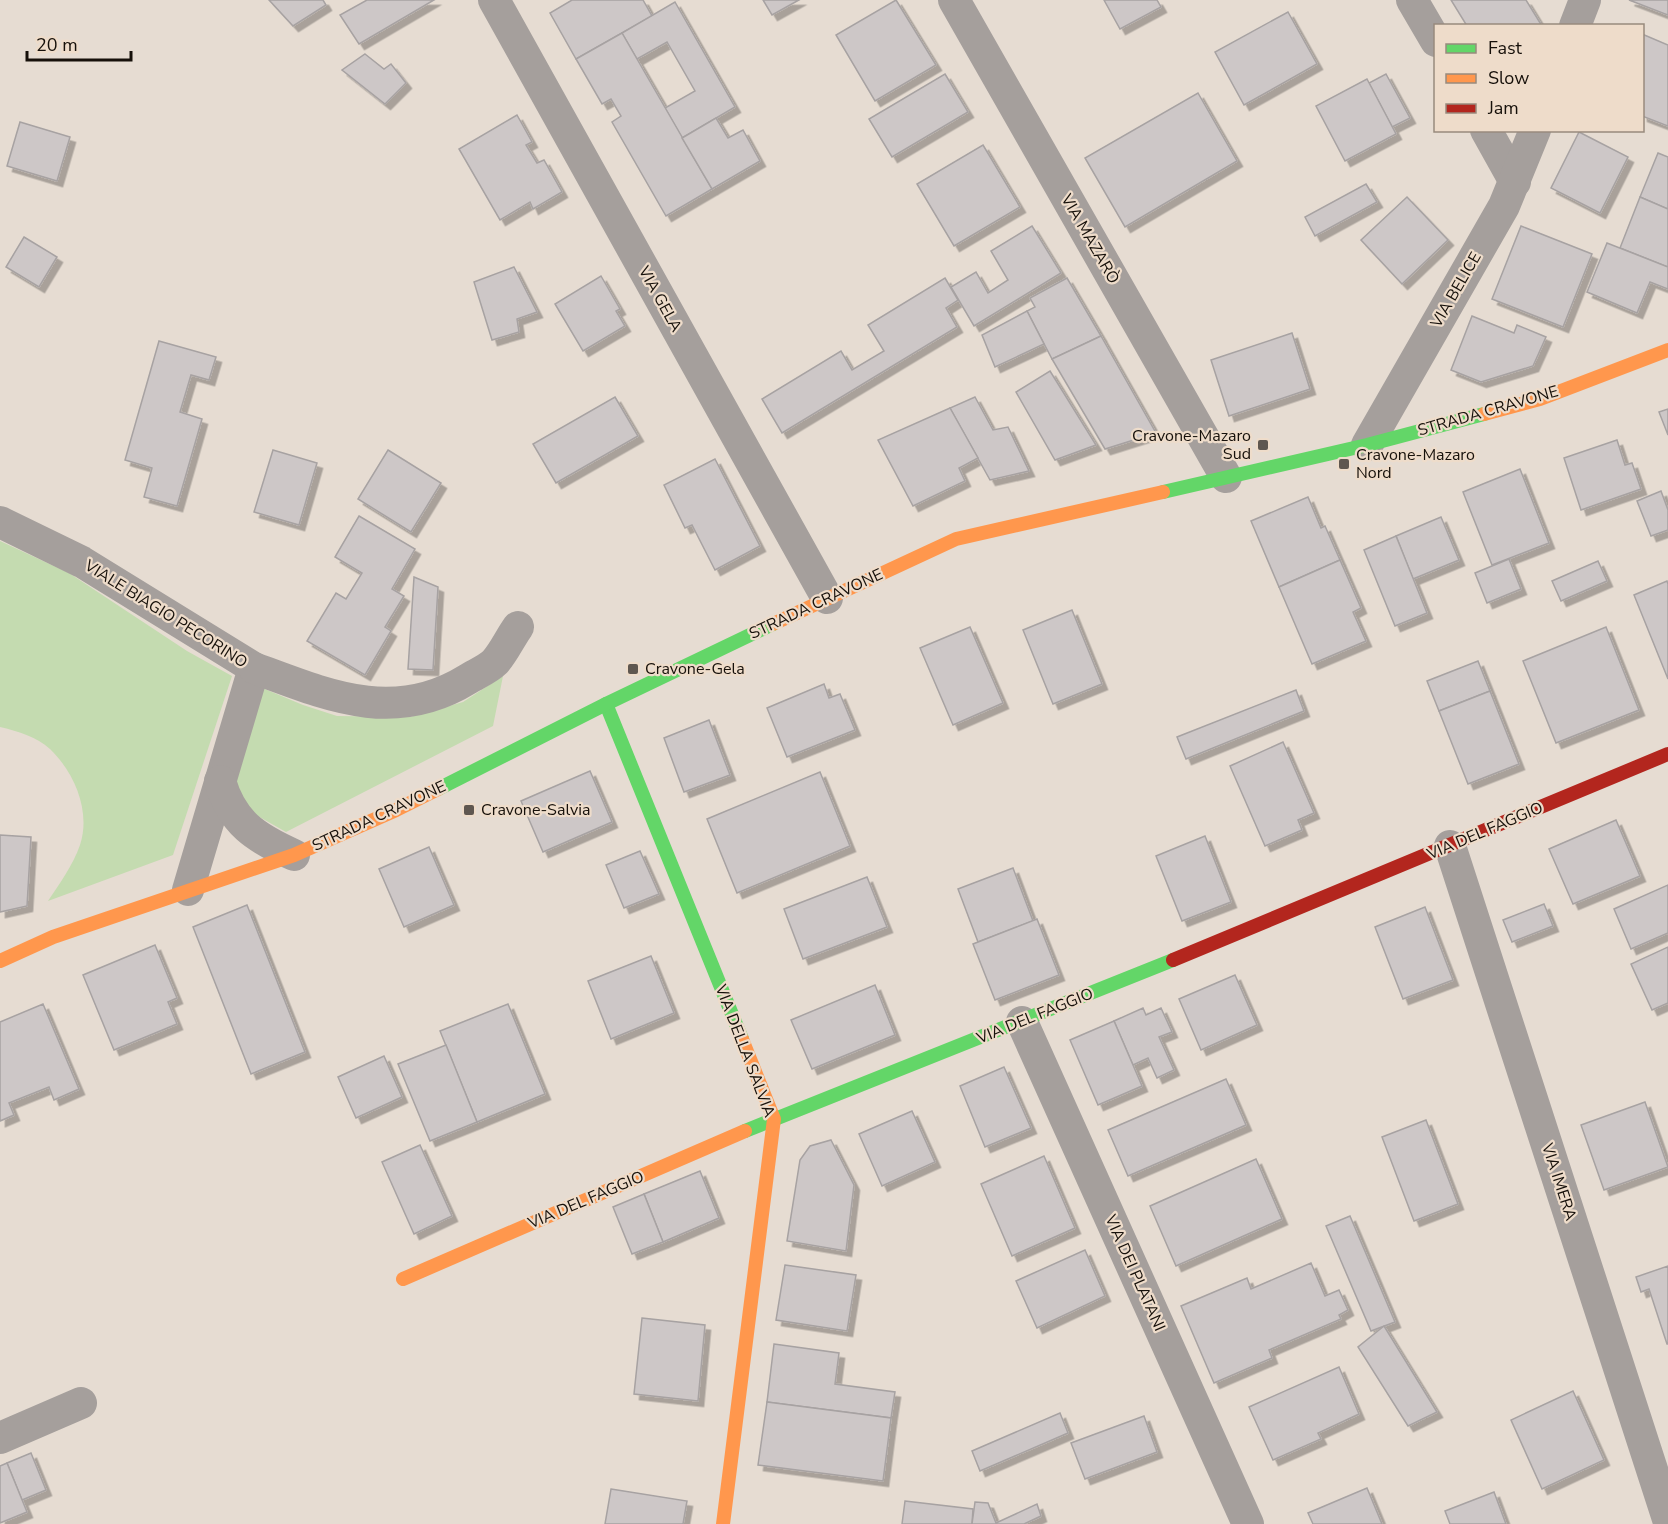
<svg xmlns="http://www.w3.org/2000/svg" width="1668" height="1524" font-family="'Nunito Sans',sans-serif">
  <defs>
    <filter id="shadow"><feDropShadow dx="5.5" dy="5.5" stdDeviation="0" flood-color="#0004"/></filter>
  </defs>
  <rect width="100%" height="100%" fill="#e6dcd2"/>
  <g fill="#c4dbb0">
    <path d="M0 541 69 573 187 651 232 676 173 855 48 901C60 883 73 865 80 845 91 812 75 773 50 749 37 737 17 731 0 727Z"/>
    <polygon points="503,676 493,726 286,832 256,815 237,798 232,780 260,687 303,705 337,716 410,717 463,702"/>
  </g>
  <g fill="#cdc7c7" stroke="#a7a2a2" stroke-width="1.5" filter="url(#shadow)">
    <polygon points="269,0 323,0 326,5 293,26"/>
    <polygon points="367,0 434,0 359,44 340,15"/>
    <polygon points="572,0 643,0 652,16 576,59 550,13"/>
    <polygon points="763,0 799,0 772,15"/>
    <polygon points="896,0 936,65 875,101 836,35"/>
    <polygon points="1104,0 1157,0 1161,7 1120,29"/>
    <polygon points="1451,0 1526,0 1542,26 1467,26"/>
    <polygon points="1629,0 1668,0 1668,15"/>
    <polygon points="675,2 735,107 682,138 665,108 695,91 667,42 637,59 622,33"/>
    <polygon points="1288,12 1317,64 1244,105 1215,52"/>
    <polygon points="622,33 712,189 666,216 612,122 621,116 611,99 602,104 576,59"/>
    <polygon points="1642,34 1668,45 1668,126 1642,116"/>
    <polygon points="365,54 384,69 391,64 406,83 385,104 342,70"/>
    <polygon points="945,74 968,112 892,157 869,119"/>
    <polygon points="1386,74 1410,118 1392,127 1369,83"/>
    <polygon points="1367,79 1396,134 1345,161 1316,106"/>
    <polygon points="1198,93 1237,161 1125,227 1085,158"/>
    <polygon points="517,115 532,142 526,145 537,163 544,160 562,192 533,209 530,202 500,220 459,149"/>
    <polygon points="716,118 728,138 743,130 760,161 712,189 682,138"/>
    <polygon points="20,122 70,137 57,181 7,166"/>
    <polygon points="1579,132 1628,157 1600,213 1551,188"/>
    <polygon points="983,145 1020,207 954,246 917,184"/>
    <polygon points="1658,153 1668,157 1668,209 1640,197"/>
    <polygon points="1366,184 1377,202 1315,236 1305,217"/>
    <polygon points="1407,197 1448,240 1402,284 1361,240"/>
    <polygon points="1640,197 1668,209 1668,267 1620,248"/>
    <polygon points="1032,226 1061,273 974,326 951,287 976,272 988,293 1008,280 991,251"/>
    <polygon points="1521,226 1592,254 1563,327 1492,299"/>
    <polygon points="24,237 57,257 39,287 6,267"/>
    <polygon points="1607,243 1668,267 1668,289 1650,282 1637,313 1587,292"/>
    <polygon points="514,267 537,312 517,319 519,332 492,340 474,282"/>
    <polygon points="601,276 620,309 616,311 625,326 583,351 555,304"/>
    <polygon points="945,278 958,300 946,308 957,327 782,433 762,399 841,351 852,370 884,351 868,325"/>
    <polygon points="1067,278 1101,336 1052,359 1027,311 1035,307 1030,298"/>
    <polygon points="1027,311 1044,344 995,367 982,335"/>
    <polygon points="1472,316 1514,333 1517,325 1546,337 1533,366 1481,382 1451,370"/>
    <polygon points="1292,333 1310,389 1229,416 1211,360"/>
    <polygon points="1101,336 1156,433 1105,449 1052,359"/>
    <polygon points="159,341 216,357 209,380 191,375 180,412 202,419 177,506 144,497 152,468 125,460"/>
    <polygon points="1050,371 1096,445 1055,460 1016,392"/>
    <polygon points="615,397 638,436 556,483 533,444"/>
    <polygon points="975,397 993,430 1008,427 1029,471 990,480 950,408"/>
    <polygon points="950,408 978,458 959,468 965,481 913,506 878,440"/>
    <polygon points="1668,409 1668,435 1659,412"/>
    <polygon points="1617,440 1625,465 1632,463 1641,489 1581,510 1564,458"/>
    <polygon points="273,450 317,463 299,525 254,512"/>
    <polygon points="388,450 441,483 411,532 358,499"/>
    <polygon points="715,459 760,546 715,570 692,525 685,528 664,485"/>
    <polygon points="1520,469 1549,543 1492,565 1463,492"/>
    <polygon points="1661,491 1668,510 1668,530 1651,536 1637,501"/>
    <polygon points="1308,497 1321,528 1325,526 1340,560 1279,587 1251,521"/>
    <polygon points="359,516 415,549 392,589 404,596 385,627 391,631 365,675 307,641 336,593 346,599 362,573 335,557"/>
    <polygon points="1441,517 1459,560 1413,579 1396,536"/>
    <polygon points="1396,536 1427,613 1395,626 1364,550"/>
    <polygon points="1509,559 1521,589 1487,603 1475,573"/>
    <polygon points="1340,560 1361,608 1353,612 1366,641 1312,664 1279,587"/>
    <polygon points="1598,561 1607,581 1561,601 1552,581"/>
    <polygon points="414,577 438,587 433,670 408,669"/>
    <polygon points="1667,581 1668,584 1668,679 1634,595"/>
    <polygon points="1072,610 1102,684 1053,704 1023,630"/>
    <polygon points="970,627 1003,703 953,725 920,648"/>
    <polygon points="1606,627 1639,710 1556,743 1523,661"/>
    <polygon points="1478,661 1490,691 1439,711 1427,681"/>
    <polygon points="824,684 829,698 840,694 855,730 787,757 767,708"/>
    <polygon points="1296,690 1304,711 1186,759 1177,737"/>
    <polygon points="1490,691 1519,764 1468,784 1439,711"/>
    <polygon points="709,720 730,775 684,792 664,738"/>
    <polygon points="1283,742 1314,813 1298,820 1302,830 1265,846 1230,766"/>
    <polygon points="590,771 612,822 543,852 521,801"/>
    <polygon points="820,772 850,846 737,893 707,819"/>
    <polygon points="1616,820 1640,876 1573,904 1549,849"/>
    <polygon points="0,835 31,837 27,906 0,912"/>
    <polygon points="1205,836 1231,902 1182,921 1156,856"/>
    <polygon points="429,847 454,905 404,927 379,869"/>
    <polygon points="640,851 659,894 624,908 606,865"/>
    <polygon points="1013,868 1033,921 978,942 958,889"/>
    <polygon points="867,877 887,927 803,959 784,909"/>
    <polygon points="1668,885 1668,933 1631,949 1614,909"/>
    <polygon points="1544,904 1553,926 1512,942 1503,920"/>
    <polygon points="247,905 305,1052 251,1074 193,927"/>
    <polygon points="1425,907 1453,980 1403,999 1375,927"/>
    <polygon points="1037,919 1059,975 995,1000 973,944"/>
    <polygon points="155,945 177,998 168,1002 177,1024 114,1050 83,975"/>
    <polygon points="1668,947 1668,1003 1652,1010 1631,964"/>
    <polygon points="651,956 674,1013 611,1039 588,981"/>
    <polygon points="1235,975 1257,1025 1201,1050 1179,999"/>
    <polygon points="875,985 895,1035 812,1069 791,1020"/>
    <polygon points="43,1004 79,1089 54,1100 49,1087 9,1103 14,1115 0,1121 0,1022"/>
    <polygon points="508,1004 545,1094 477,1122 440,1031"/>
    <polygon points="1143,1008 1146,1015 1161,1008 1172,1032 1159,1037 1174,1070 1157,1078 1148,1058 1133,1065 1114,1021"/>
    <polygon points="1114,1021 1142,1086 1098,1105 1070,1040"/>
    <polygon points="446,1045 477,1122 430,1141 398,1064"/>
    <polygon points="384,1056 402,1097 356,1118 338,1077"/>
    <polygon points="1004,1067 1031,1128 985,1147 960,1086"/>
    <polygon points="1226,1079 1246,1125 1128,1176 1108,1130"/>
    <polygon points="1645,1102 1668,1167 1604,1190 1581,1125"/>
    <polygon points="912,1111 935,1162 882,1186 859,1134"/>
    <polygon points="1426,1120 1458,1204 1414,1221 1382,1137"/>
    <polygon points="831,1140 854,1185 846,1251 787,1241 800,1160 810,1146"/>
    <polygon points="420,1145 452,1216 414,1234 382,1162"/>
    <polygon points="1044,1156 1075,1228 1012,1256 981,1184"/>
    <polygon points="1256,1159 1282,1219 1176,1266 1150,1206"/>
    <polygon points="700,1171 719,1218 663,1242 644,1194"/>
    <polygon points="644,1194 663,1242 632,1254 613,1207"/>
    <polygon points="1350,1216 1395,1322 1371,1331 1326,1226"/>
    <polygon points="1085,1250 1105,1296 1037,1328 1016,1281"/>
    <polygon points="1311,1263 1325,1296 1339,1290 1348,1310 1339,1315 1341,1319 1269,1350 1272,1358 1214,1383 1181,1306 1247,1278 1251,1289"/>
    <polygon points="785,1265 856,1275 847,1331 776,1320"/>
    <polygon points="1668,1266 1668,1344 1667,1344 1649,1289 1641,1292 1636,1277"/>
    <polygon points="642,1318 705,1325 698,1401 634,1394"/>
    <polygon points="1384,1326 1437,1412 1408,1426 1358,1347"/>
    <polygon points="774,1344 839,1353 835,1384 895,1392 891,1418 767,1402"/>
    <polygon points="1339,1367 1359,1414 1318,1433 1321,1439 1273,1460 1249,1407"/>
    <polygon points="1573,1391 1604,1460 1542,1489 1511,1420"/>
    <polygon points="767,1402 891,1418 883,1481 758,1465"/>
    <polygon points="1060,1413 1068,1433 980,1471 972,1451"/>
    <polygon points="1144,1416 1157,1452 1085,1479 1071,1443"/>
    <polygon points="31,1453 46,1490 22,1500 7,1463"/>
    <polygon points="7,1463 27,1512 0,1523 0,1466"/>
    <polygon points="1367,1488 1382,1524 1313,1524 1308,1513"/>
    <polygon points="611,1489 687,1501 683,1524 605,1524"/>
    <polygon points="1494,1492 1506,1524 1450,1524 1445,1511"/>
    <polygon points="905,1501 973,1509 972,1524 902,1524"/>
    <polygon points="975,1502 988,1503 996,1523 1037,1504 1041,1516 1024,1524 972,1524"/>
  </g>
  <g fill="none" stroke-linecap="round" stroke-linejoin="round">
    <g stroke="#a59f9c" stroke-width="32">
      <polyline points="494,0 827,598"/>
      <polyline points="954,0 1226,477"/>
      <polyline points="1412,0 1436,41"/>
      <polyline points="1575,26 1585,0"/>
      <polyline points="1486,130 1515,182"/>
      <polyline points="1367,445 1504,206 1535,130"/>
      <polyline points="0,522 82,562 254,668 188,890"/>
      <path d="M254 668C327 695 394 725 468 679 476 674 488 669 495 662 504 652 510 638 518 627"/>
      <path d="M220 781C232 823 256 838 294 855"/>
      <polyline points="1450,846 1668,1519"/>
      <polyline points="1022,1022 1248,1524"/>
      <polyline points="0,1438 81,1403"/>
    </g>
    <g stroke="#63d668" stroke-width="14">
      <polyline points="1163,492 1367,445 1484,414"/>
      <polyline points="606,704 742,1039"/>
      <polyline points="438,789 606,704 773,624"/>
      <polyline points="745,1131 1173,960"/>
    </g>
    <g stroke="#ff974d" stroke-width="14">
      <polyline points="1484,414 1540,399 1668,350"/>
      <polyline points="773,624 956,539 1163,492"/>
      <polyline points="0,961 53,937 294,855 396,810 438,789"/>
      <polyline points="403,1279 745,1131"/>
      <polyline points="723,1524 774,1119 742,1039"/>
    </g>
    <polyline stroke="#b3261e" stroke-width="14" points="1173,960 1668,754"/>
  </g>
  <g fill="#5f5750" stroke="#eedcca" stroke-width="2">
    <rect x="1257" y="439" width="12" height="12" rx="3"/>
    <rect x="1338" y="458" width="12" height="12" rx="3"/>
    <rect x="627" y="663" width="12" height="12" rx="3"/>
    <rect x="463" y="804" width="12" height="12" rx="3"/>
  </g>
  <g text-anchor="middle" dominant-baseline="central" stroke-width="4.5" stroke-linejoin="round" paint-order="stroke">
    <g font-size="16" fill="#16100a" stroke="#eedcca">
      <text transform="translate(1090 239) rotate(60)">VIA MAZARÒ</text>
      <text transform="translate(1456 290) rotate(-60)">VIA BELICE</text>
      <text transform="translate(660 299) rotate(61)">VIA GELA</text>
      <text transform="translate(1488 411) rotate(-16)">STRADA CRAVONE</text>
      <text transform="translate(816 604) rotate(-25)">STRADA CRAVONE</text>
      <text transform="translate(166 614) rotate(32)">VIALE BIAGIO PECORINO</text>
      <text transform="translate(379 816) rotate(-25)">STRADA CRAVONE</text>
      <text transform="translate(1485 831) rotate(-23)">VIA DEL FAGGIO</text>
      <text transform="translate(1035 1016) rotate(-22)">VIA DEL FAGGIO</text>
      <text transform="translate(745 1051) rotate(69)">VIA DELLA SALVIA</text>
      <text transform="translate(1559 1182) rotate(72)">VIA IMERA</text>
      <text transform="translate(586 1200) rotate(-23)">VIA DEL FAGGIO</text>
      <text transform="translate(1135 1273) rotate(66)">VIA DEI PLATANI</text>
    </g>
    <g font-size="16" fill="#16100a" stroke="#eedcca" text-anchor="start">
      <text x="1251" y="436" text-anchor="end">Cravone-Mazaro<tspan x="1251" dy="18">Sud</tspan></text>
      <text x="1356" y="455">Cravone-Mazaro<tspan x="1356" dy="18">Nord</tspan></text>
      <text x="645" y="669">Cravone-Gela</text>
      <text x="481" y="810">Cravone-Salvia</text>
    </g>
  </g>
  <rect x="1434" y="24" width="210" height="108" fill="#eedcca" stroke="#988a7d" stroke-width="1.5"/>
  <rect x="1446" y="44" width="30" height="9" fill="#63d668" stroke="#988a7d" stroke-width="1.5"/>
  <text x="1488" y="54" font-size="18" fill="#16100a">Fast</text>
  <rect x="1446" y="74" width="30" height="9" fill="#ff974d" stroke="#988a7d" stroke-width="1.5"/>
  <text x="1488" y="84" font-size="18" fill="#16100a">Slow</text>
  <rect x="1446" y="104" width="30" height="9" fill="#b3261e" stroke="#988a7d" stroke-width="1.5"/>
  <text x="1488" y="114" font-size="18" fill="#16100a">Jam</text>
  <path d="M27 51v9h104v-9" fill="none" stroke="#16100a" stroke-width="3"/>
  <text x="36" y="51" font-size="18" fill="#16100a" stroke="#eedcca" stroke-width="4.5" paint-order="stroke">20 m</text>
</svg>
